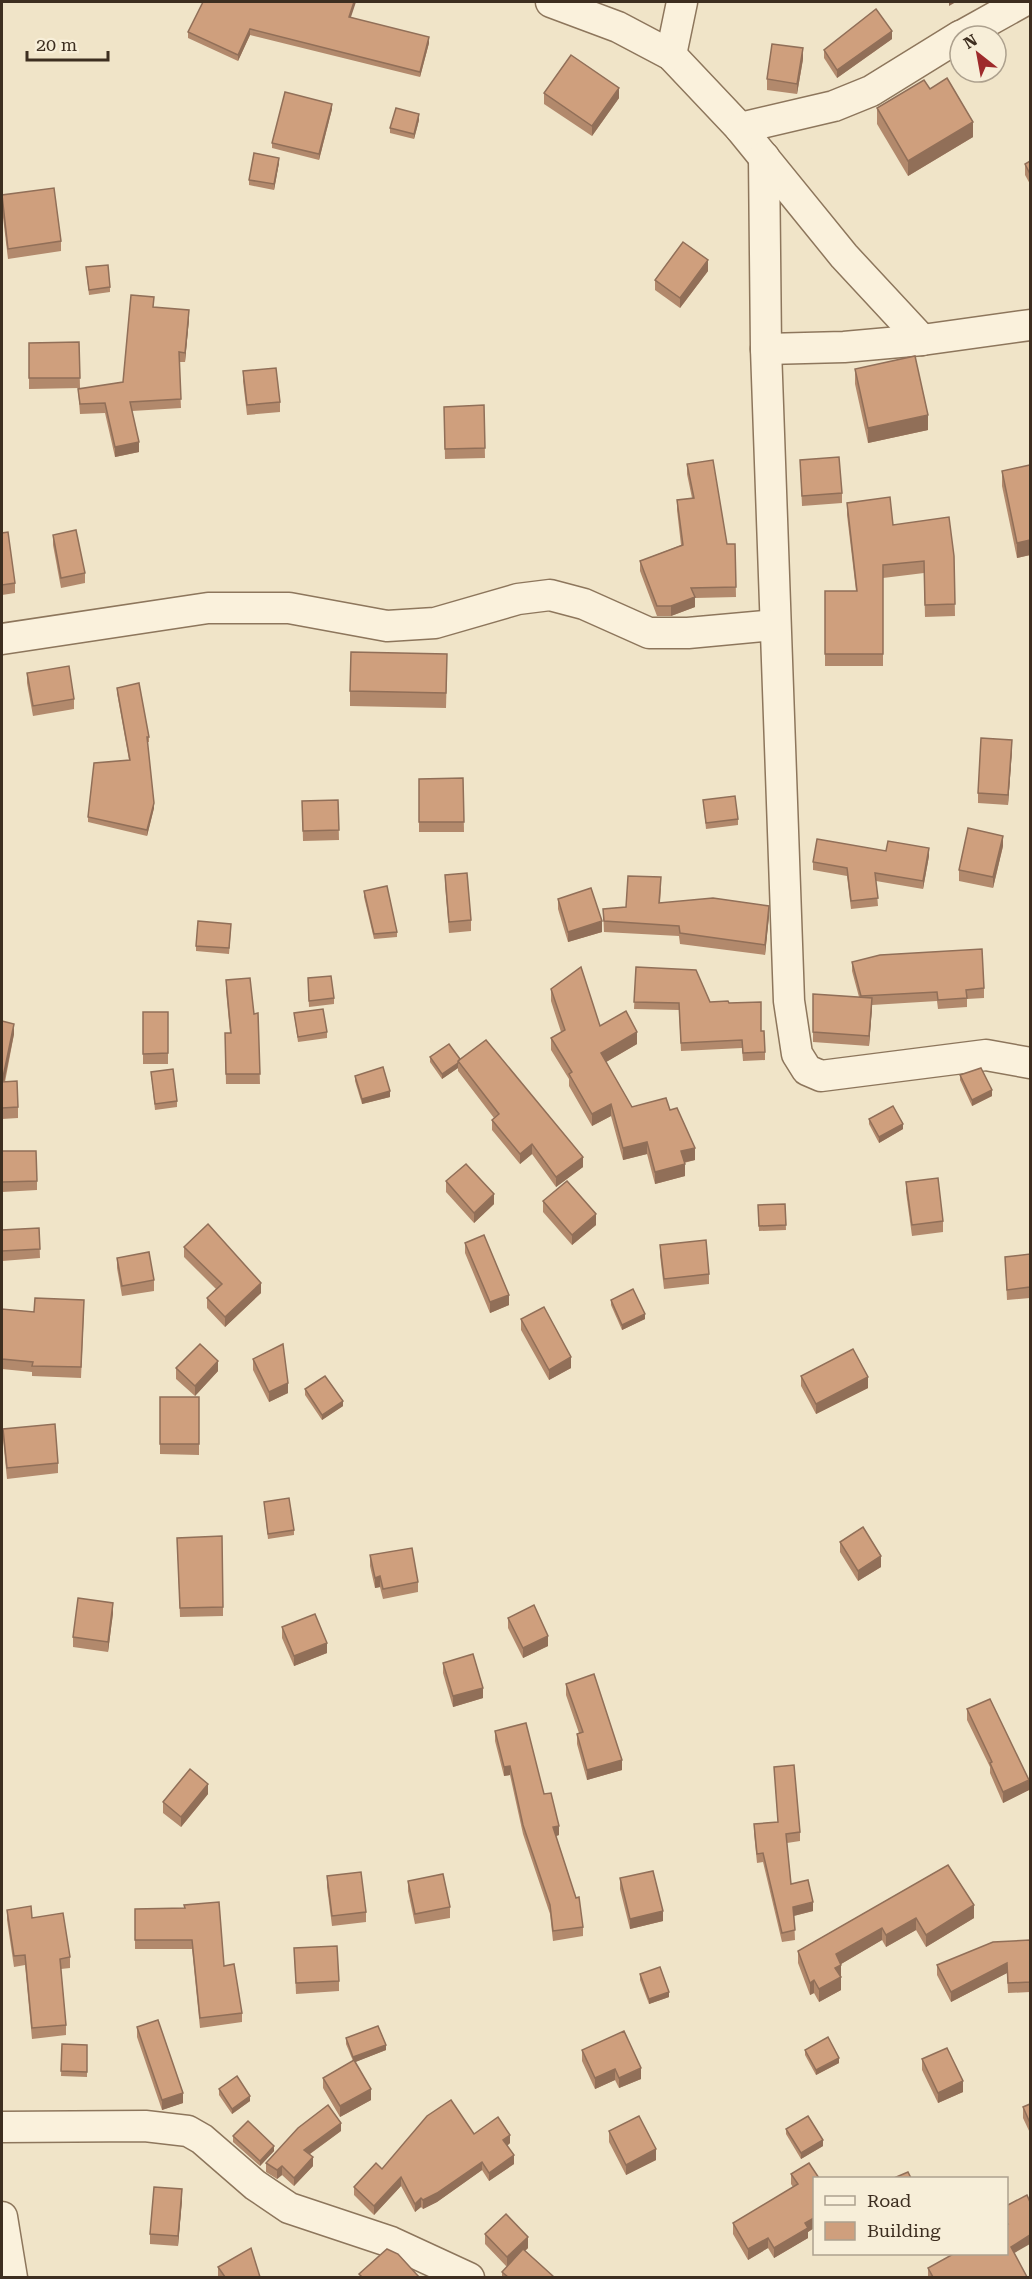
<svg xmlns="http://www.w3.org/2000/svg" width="1032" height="2279" font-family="'Roboto Serif',serif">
  <rect width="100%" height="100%" fill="#f0e4c8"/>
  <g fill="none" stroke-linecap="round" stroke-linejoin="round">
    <defs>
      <g id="street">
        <polyline points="551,2 618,27 671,55 740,128 844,256 922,340"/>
        <polyline points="961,36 1022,2"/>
        <polyline points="671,55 682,2"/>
        <polyline points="740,128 834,106 871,91 960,36"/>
        <polyline points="764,157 766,349 789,1001 797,1054 807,1070 821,1076 986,1055 1030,1063"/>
        <polyline points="766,349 844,347 922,340 1030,325"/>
        <polyline points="2,639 208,608 289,608 387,626 435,623 518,599 550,595 584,604 649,633 688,633 775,625"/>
        <polyline points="2,2127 145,2126 188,2131 202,2139 255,2185 289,2208 391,2242 469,2278"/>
        <polyline points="2,2217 12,2278"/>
      </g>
    </defs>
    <use href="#street" stroke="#8d765c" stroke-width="33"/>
    <use href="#street" stroke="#faf1dc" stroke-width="30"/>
  </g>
  <g fill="#b2896c">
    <polygon points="351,17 429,43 420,77 250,35 238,61 188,38 188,32"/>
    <polygon points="892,39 837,78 824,58 824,50"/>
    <polygon points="803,59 797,94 767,90 767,79"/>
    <polygon points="930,89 973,137 908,176 877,124 877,108"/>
    <polygon points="544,93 619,98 592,136 544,104"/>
    <polygon points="332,109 319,160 272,148 272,143"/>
    <polygon points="419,120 414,139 390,133 390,128"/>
    <polygon points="1030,161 1030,184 1025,175 1025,164"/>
    <polygon points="279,163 274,190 249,185 249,180"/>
    <polygon points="2,195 61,241 61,251 8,259 2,209"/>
    <polygon points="86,267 110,287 110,292 89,295"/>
    <polygon points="708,271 680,308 655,290 655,280"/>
    <polygon points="154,307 189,319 185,362 179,362 181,408 132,411 139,452 115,457 105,413 80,414 78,389 123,382"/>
    <polygon points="79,342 80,388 29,389 29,343"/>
    <polygon points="855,369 928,430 868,443 855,384"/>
    <polygon points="243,371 280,402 280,412 247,415 243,381"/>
    <polygon points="484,405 485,458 445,459 444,407"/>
    <polygon points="800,460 842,493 842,503 802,506"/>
    <polygon points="687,464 727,544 735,544 736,597 695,598 695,607 671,616 657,616 640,571 640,561 681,545 677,510 677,500 692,498 687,474"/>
    <polygon points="1030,465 1030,555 1017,558 1002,486 1002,471"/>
    <polygon points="847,503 954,556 955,616 925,617 924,573 883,578 883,666 825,666 825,591 856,591 847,515"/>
    <polygon points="2,533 15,583 15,593 2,595"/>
    <polygon points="53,535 85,573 85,583 61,588 53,545"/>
    <polygon points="447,670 446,708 350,706 350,691"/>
    <polygon points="27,673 74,699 74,709 33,716 27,683"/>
    <polygon points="117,688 149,737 149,742 147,742 154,808 147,836 88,822 88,817 129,760 117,693"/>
    <polygon points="1012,750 1008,805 978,803 978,793"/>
    <polygon points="463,778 464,832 419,832 419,779"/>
    <polygon points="338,800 339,840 303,841 302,801"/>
    <polygon points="703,800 738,819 738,825 706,829"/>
    <polygon points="1003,846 993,888 959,881 959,870"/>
    <polygon points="886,851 929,856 923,889 876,881 878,906 851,909 847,876 813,870 813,862"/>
    <polygon points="445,875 471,920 471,931 449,933 445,885"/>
    <polygon points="661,888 660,903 769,916 765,955 680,944 679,936 604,932 603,909 626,907"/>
    <polygon points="364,891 397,932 397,937 374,939 364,897"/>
    <polygon points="558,899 602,932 568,942 558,909"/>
    <polygon points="231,929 229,954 196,951 196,946"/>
    <polygon points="852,962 984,988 984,998 967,999 967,1007 938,1009 937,1001 872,1005 869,1046 813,1042 813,994 859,997 852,971"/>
    <polygon points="636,967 710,1002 729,1003 761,1031 765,1052 765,1060 743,1061 742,1048 681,1051 679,1010 634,1009"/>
    <polygon points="308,978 334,998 334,1004 309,1007"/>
    <polygon points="226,980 254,1014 258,1013 260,1084 226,1084 225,1033 230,1033 226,991"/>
    <polygon points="551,989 600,1026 637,1044 606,1062 632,1107 670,1110 695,1160 684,1163 685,1176 655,1184 647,1154 623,1160 611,1116 592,1126 569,1086 569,1079 551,1050 551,1038 561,1032 551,1001"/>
    <rect x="143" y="1012" width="25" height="52"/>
    <polygon points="294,1013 327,1032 327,1038 298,1042"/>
    <polygon points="2,1021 14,1034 5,1082 18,1107 18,1118 2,1119"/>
    <polygon points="430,1057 460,1059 583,1167 556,1187 532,1154 520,1164 492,1130 492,1120 494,1118 458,1071 458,1068 442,1079 430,1062"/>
    <polygon points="151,1072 177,1101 177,1107 155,1110"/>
    <polygon points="960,1075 992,1096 972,1106 960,1080"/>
    <polygon points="355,1076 390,1097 362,1104 355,1081"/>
    <polygon points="869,1119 903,1129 879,1143 869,1124"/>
    <polygon points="2,1151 37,1181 37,1190 2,1192"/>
    <polygon points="446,1181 494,1204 474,1223 446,1192"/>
    <polygon points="906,1182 943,1221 943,1232 912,1236 906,1192"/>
    <polygon points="543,1201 596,1225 572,1245 543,1212"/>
    <polygon points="785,1204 786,1230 759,1231 758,1205"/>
    <polygon points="39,1228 40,1258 2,1261 2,1230"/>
    <polygon points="465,1243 509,1305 490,1313 465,1253"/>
    <polygon points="660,1245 709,1274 709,1284 664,1289 660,1255"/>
    <polygon points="184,1247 261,1293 225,1327 207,1308 207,1298 216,1289 184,1257"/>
    <polygon points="1030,1254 1030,1298 1007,1300 1005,1257"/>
    <polygon points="117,1258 154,1280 154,1291 122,1296 117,1268"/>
    <polygon points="611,1300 645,1319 622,1330 611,1305"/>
    <polygon points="2,1309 34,1312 84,1310 81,1378 32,1376 32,1372 2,1369"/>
    <polygon points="521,1319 571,1368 549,1380 521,1330"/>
    <polygon points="253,1359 288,1393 269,1402 253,1370"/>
    <polygon points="176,1368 218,1371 195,1396 176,1379"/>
    <polygon points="801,1376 868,1388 816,1414 801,1386"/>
    <polygon points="305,1389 343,1406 322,1420 305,1395"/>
    <polygon points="160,1397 199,1397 199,1455 160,1454"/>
    <polygon points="3,1429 58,1463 58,1473 7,1479 3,1439"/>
    <polygon points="264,1502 294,1530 294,1535 268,1539"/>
    <polygon points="177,1538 223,1607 223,1616 180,1617"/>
    <polygon points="840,1542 881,1567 858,1581 840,1552"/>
    <polygon points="370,1555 418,1582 418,1592 383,1599 380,1587 375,1588 370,1566"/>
    <polygon points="113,1613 108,1652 73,1647 73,1637"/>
    <polygon points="508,1618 548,1646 523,1658 508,1628"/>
    <polygon points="282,1627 327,1653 294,1666 282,1638"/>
    <polygon points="443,1663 483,1698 453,1707 443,1673"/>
    <polygon points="566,1684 622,1770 587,1780 577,1744 577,1734 579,1733 566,1695"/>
    <polygon points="967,1709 1029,1790 1003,1803 990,1773 990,1767 967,1720"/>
    <polygon points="495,1731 544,1794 559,1835 556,1836 576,1898 583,1927 583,1936 553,1941 550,1914 523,1834 510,1775 504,1776 495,1741"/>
    <polygon points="774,1767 800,1832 800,1841 787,1843 791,1884 813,1911 794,1916 795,1940 782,1942 763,1862 757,1863 754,1833 754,1824 778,1822"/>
    <polygon points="208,1794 181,1827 163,1813 163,1802"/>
    <polygon points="948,1865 974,1918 926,1947 916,1930 886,1947 882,1940 841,1964 841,1990 819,2002 814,1993 810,1995 798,1963 798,1951"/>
    <polygon points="327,1876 366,1912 366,1922 332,1926 327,1887"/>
    <polygon points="620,1878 663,1921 630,1929 620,1889"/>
    <polygon points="408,1881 450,1907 450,1918 415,1924 408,1891"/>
    <polygon points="184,1908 224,1966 242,2013 242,2022 200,2028 192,1949 135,1949 135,1909"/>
    <polygon points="7,1910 32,1918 70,1957 70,1968 61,1969 66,2025 66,2035 32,2039 25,1965 14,1967 7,1920"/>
    <polygon points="1030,1940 1030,1992 1008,1993 1007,1973 951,2002 937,1975 937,1965"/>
    <polygon points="294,1948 339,1981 339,1991 296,1994"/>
    <polygon points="640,1974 669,1997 649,2004 640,1980"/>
    <polygon points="137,2027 183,2103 162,2110 137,2037"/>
    <polygon points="346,2038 386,2050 355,2062 371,2100 340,2117 323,2088 323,2078 353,2061 346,2044"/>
    <polygon points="62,2044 87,2045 87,2077 61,2076"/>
    <polygon points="582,2050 641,2079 619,2088 615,2080 595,2089 582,2061"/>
    <polygon points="805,2050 839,2063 816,2075 805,2055"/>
    <polygon points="922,2059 963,2092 938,2103 922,2070"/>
    <polygon points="219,2089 250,2101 232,2114 219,2095"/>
    <polygon points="1030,2104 1030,2133 1023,2118 1023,2107"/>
    <polygon points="786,2129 823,2146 801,2159 786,2134"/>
    <polygon points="341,2131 310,2154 313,2166 294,2186 282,2175 277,2179 266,2172 266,2163"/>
    <polygon points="609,2131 656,2160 626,2175 609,2142"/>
    <polygon points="474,2134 510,2143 507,2146 514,2164 489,2181 482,2170 437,2202 423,2209 421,2207 415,2212 401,2186 374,2215 354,2195 354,2187 382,2169"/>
    <polygon points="233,2136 274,2151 260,2166 233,2142"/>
    <polygon points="791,2174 814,2178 814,2228 808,2232 808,2238 774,2258 768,2248 748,2260 733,2234 733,2223 793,2187 791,2184"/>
    <polygon points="182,2200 178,2246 150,2244 150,2234"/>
    <polygon points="1006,2206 1014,2253 1027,2277 928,2277 928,2268 1006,2253"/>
    <polygon points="485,2234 528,2248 525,2251 554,2277 502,2277 502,2272 507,2267 485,2244"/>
    <polygon points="218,2267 260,2277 218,2277"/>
  </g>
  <g fill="#916f58">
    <polygon points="354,2 356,2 349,23 349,17"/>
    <polygon points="949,2 956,2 949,6"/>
    <polygon points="250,29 250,35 238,61 238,55"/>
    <polygon points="892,31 892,39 837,78 837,70"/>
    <polygon points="429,37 429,43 420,77 420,72"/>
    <polygon points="803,48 803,59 797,94 797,84"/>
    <polygon points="619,88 619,98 592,136 592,126"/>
    <polygon points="332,104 332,109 319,160 319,154"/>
    <polygon points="419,114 419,120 414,139 414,134"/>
    <polygon points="973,122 973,137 908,176 908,161"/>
    <polygon points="279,158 279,163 274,190 274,184"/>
    <polygon points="708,260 708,271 680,308 680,298"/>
    <polygon points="189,310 189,319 185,362 185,353"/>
    <polygon points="928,415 928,430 868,443 868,428"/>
    <polygon points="139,442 139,452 115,457 115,447"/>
    <polygon points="1030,540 1030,555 1017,558 1017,543"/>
    <polygon points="695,597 695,607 671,616 671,606"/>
    <polygon points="1012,740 1012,750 1008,805 1008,795"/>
    <polygon points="154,803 154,808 147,836 147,830"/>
    <polygon points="1003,836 1003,846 993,888 993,877"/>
    <polygon points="929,848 929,856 923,889 923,881"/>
    <polygon points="769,906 769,916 765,955 765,945"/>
    <polygon points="602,921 602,932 568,942 568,932"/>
    <polygon points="872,998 872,1009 869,1046 869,1036"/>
    <polygon points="14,1024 14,1034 2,1092 2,1082"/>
    <polygon points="637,1032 637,1044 601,1065 601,1053"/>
    <polygon points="458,1063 458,1068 442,1079 442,1074"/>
    <polygon points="992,1090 992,1096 972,1106 972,1100"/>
    <polygon points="390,1091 390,1097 362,1104 362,1099"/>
    <polygon points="611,1104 611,1116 592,1126 592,1114"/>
    <polygon points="903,1124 903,1129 879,1143 879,1137"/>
    <polygon points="647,1142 647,1154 623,1160 623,1148"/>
    <polygon points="532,1144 532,1154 520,1164 520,1154"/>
    <polygon points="695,1148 695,1160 681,1163 681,1151"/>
    <polygon points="583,1157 583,1167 556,1187 556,1177"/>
    <polygon points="685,1164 685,1176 655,1184 655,1172"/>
    <polygon points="494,1194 494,1204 474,1223 474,1213"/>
    <polygon points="596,1214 596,1225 572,1245 572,1235"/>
    <polygon points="261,1283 261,1293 225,1327 225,1317"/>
    <polygon points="509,1295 509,1305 490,1313 490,1302"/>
    <polygon points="645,1314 645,1319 622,1330 622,1325"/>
    <polygon points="571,1357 571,1368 549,1380 549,1370"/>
    <polygon points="218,1361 218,1371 195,1396 195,1386"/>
    <polygon points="868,1377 868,1388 816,1414 816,1404"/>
    <polygon points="288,1383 288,1393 269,1402 269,1392"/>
    <polygon points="343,1401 343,1406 322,1420 322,1415"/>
    <polygon points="881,1556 881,1567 858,1581 858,1571"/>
    <polygon points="380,1576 380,1587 375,1588 375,1578"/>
    <polygon points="113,1603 113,1613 108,1652 108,1642"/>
    <polygon points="548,1636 548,1646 523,1658 523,1648"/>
    <polygon points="327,1643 327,1653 294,1666 294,1656"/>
    <polygon points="483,1688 483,1698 453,1707 453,1696"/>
    <polygon points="622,1760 622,1770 587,1780 587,1770"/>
    <polygon points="510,1766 510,1775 504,1776 504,1767"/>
    <polygon points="1029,1780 1029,1790 1003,1803 1003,1792"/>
    <polygon points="208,1784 208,1794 181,1827 181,1817"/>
    <polygon points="559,1826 559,1835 553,1837 553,1827"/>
    <polygon points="813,1902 813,1911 793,1916 793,1907"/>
    <polygon points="974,1905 974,1918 926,1947 926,1935"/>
    <polygon points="663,1911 663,1921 630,1929 630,1919"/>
    <polygon points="916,1918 916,1930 886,1947 886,1935"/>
    <polygon points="882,1928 882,1940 836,1967 836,1954"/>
    <polygon points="1007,1963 1007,1973 951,2002 951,1992"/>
    <polygon points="841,1965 841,1990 819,2002 819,1989 835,1968"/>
    <polygon points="814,1980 814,1993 810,1995 810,1983"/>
    <polygon points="669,1992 669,1997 649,2004 649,1999"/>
    <polygon points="386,2045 386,2050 353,2063 353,2057"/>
    <polygon points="839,2058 839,2063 816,2075 816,2070"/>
    <polygon points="641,2068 641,2079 619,2088 619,2078"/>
    <polygon points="615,2069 615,2080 595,2089 595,2078"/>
    <polygon points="963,2081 963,2092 938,2103 938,2093"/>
    <polygon points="371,2089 371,2100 340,2117 340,2106"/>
    <polygon points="183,2093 183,2103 162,2110 162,2100"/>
    <polygon points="250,2096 250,2101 232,2114 232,2109"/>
    <polygon points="341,2123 341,2131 304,2158 304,2150"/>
    <polygon points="510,2135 510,2143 503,2149 503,2140"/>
    <polygon points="823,2140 823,2146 801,2159 801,2153"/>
    <polygon points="274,2146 274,2151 260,2166 260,2161"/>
    <polygon points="656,2149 656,2160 626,2175 626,2165"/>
    <polygon points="514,2155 514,2164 489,2181 489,2173"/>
    <polygon points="313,2157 313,2166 294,2186 294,2178"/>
    <polygon points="482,2162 482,2170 437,2202 423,2209 423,2200"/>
    <polygon points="282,2166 282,2175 277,2179 277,2170"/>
    <polygon points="401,2177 401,2186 374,2215 374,2206"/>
    <polygon points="182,2189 182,2200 178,2246 178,2236"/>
    <polygon points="421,2198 421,2207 415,2212 415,2204"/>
    <polygon points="814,2218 814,2228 808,2232 808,2238 774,2258 774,2248 805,2223"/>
    <polygon points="1030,2235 1030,2244 1011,2255 1011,2247"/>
    <polygon points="528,2237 528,2248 507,2267 507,2257"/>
    <polygon points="768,2238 768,2248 748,2260 748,2249"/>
  </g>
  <g fill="#cf9f7d" stroke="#916f58" stroke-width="1.5">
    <polygon points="203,2 354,2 349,17 429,37 420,72 250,29 238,55 188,32"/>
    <polygon points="876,9 892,31 837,70 824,50"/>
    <polygon points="772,44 803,48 797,84 767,79"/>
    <polygon points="571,55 619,88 592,126 544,93"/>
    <polygon points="947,78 973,122 908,161 877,108 924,80 930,89"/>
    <polygon points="285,92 332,104 319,154 272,143"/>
    <polygon points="396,108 419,114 414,134 390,128"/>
    <polygon points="254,153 279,158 274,184 249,180"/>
    <polygon points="1030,161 1030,174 1025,164"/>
    <polygon points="54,188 61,241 8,249 2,195"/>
    <polygon points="683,242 708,260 680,298 655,280"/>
    <polygon points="108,265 110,287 89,290 86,267"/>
    <polygon points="131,295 154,297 153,307 189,310 185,353 179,352 181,399 130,402 139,442 115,447 105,403 80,404 78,389 123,382"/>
    <polygon points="79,342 80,378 29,378 29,343"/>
    <polygon points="915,356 928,415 868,428 855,369"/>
    <polygon points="276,368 280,402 247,405 243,371"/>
    <polygon points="484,405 485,448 445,449 444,407"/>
    <polygon points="839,457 842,493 802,496 800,460"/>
    <polygon points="713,460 727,544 735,544 736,587 691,588 695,597 671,606 657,606 640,561 683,545 677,500 694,498 687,464"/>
    <polygon points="1030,465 1030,540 1017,543 1002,471"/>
    <polygon points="890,497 893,525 949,517 954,556 955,604 925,605 924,561 883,565 883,654 825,654 825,591 857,591 847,503"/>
    <polygon points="76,530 85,573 61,578 53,535"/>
    <polygon points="8,532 15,583 2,585 2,533"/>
    <polygon points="351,652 447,654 446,693 350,691"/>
    <polygon points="69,666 74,699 33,706 27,673"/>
    <polygon points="139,683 149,737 147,737 154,803 147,830 88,817 94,763 130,760 117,688"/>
    <polygon points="981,738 1012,740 1008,795 978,793"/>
    <polygon points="463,778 464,822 419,822 419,779"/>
    <polygon points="735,796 738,819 706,823 703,800"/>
    <polygon points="338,800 339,830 303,831 302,801"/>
    <polygon points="968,828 1003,836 993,877 959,870"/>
    <polygon points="817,839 886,851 888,841 929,848 923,881 875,873 878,898 851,901 847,868 813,862"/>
    <polygon points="467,873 471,920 449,922 445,875"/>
    <polygon points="628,876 661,877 659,903 713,898 769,906 765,945 680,933 679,926 604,921 603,909 626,907"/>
    <polygon points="387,886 397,932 374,934 364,891"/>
    <polygon points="591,888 602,921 568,932 558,899"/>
    <polygon points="198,921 231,924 229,948 196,946"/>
    <polygon points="982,949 984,988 966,990 967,998 938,1000 937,992 861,996 852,962 880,955"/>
    <polygon points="581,967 600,1026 626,1011 637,1032 601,1053 632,1107 666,1098 670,1110 677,1108 695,1148 681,1151 685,1164 655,1172 647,1142 623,1148 611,1104 592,1114 569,1074 572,1072 551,1038 565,1030 551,989"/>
    <polygon points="636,967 696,970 710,1002 728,1001 729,1003 761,1002 761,1031 764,1031 765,1052 743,1053 742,1040 681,1043 679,1003 634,1002"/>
    <polygon points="331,976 334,998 309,1001 308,978"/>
    <polygon points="250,978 254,1014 258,1013 260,1074 226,1074 225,1033 231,1033 226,980"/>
    <polygon points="813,994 872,998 869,1036 813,1032"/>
    <polygon points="323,1009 327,1032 298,1037 294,1013"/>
    <polygon points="143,1012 168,1012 168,1053 143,1054"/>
    <polygon points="2,1021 14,1024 2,1082 17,1081 18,1107 2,1108"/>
    <polygon points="486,1040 583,1157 556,1177 532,1144 520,1154 492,1120 499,1114 458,1061"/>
    <polygon points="449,1044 460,1059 458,1061 458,1063 442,1074 430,1057"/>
    <polygon points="383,1067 390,1091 362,1099 355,1076"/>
    <polygon points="981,1068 992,1090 972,1100 960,1075"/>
    <polygon points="173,1069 177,1101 155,1104 151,1072"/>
    <polygon points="893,1106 903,1124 879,1137 869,1119"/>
    <polygon points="2,1151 36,1151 37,1181 2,1182"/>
    <polygon points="466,1164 494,1194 474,1213 446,1181"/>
    <polygon points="938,1178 943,1221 912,1225 906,1182"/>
    <polygon points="567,1181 596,1214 572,1235 543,1201"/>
    <polygon points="785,1204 786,1225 759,1226 758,1205"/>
    <polygon points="208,1224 261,1283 225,1317 207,1298 222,1284 184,1247"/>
    <polygon points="39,1228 40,1249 2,1251 2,1230"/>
    <polygon points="484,1235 509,1295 490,1302 465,1243"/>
    <polygon points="706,1240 709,1274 664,1279 660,1245"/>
    <polygon points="149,1252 154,1280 122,1286 117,1258"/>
    <polygon points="1030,1254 1030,1287 1007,1290 1005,1257"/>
    <polygon points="633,1289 645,1314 622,1325 611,1300"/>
    <polygon points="35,1298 84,1300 81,1367 32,1366 33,1362 2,1359 2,1309 34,1312"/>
    <polygon points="544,1307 571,1357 549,1370 521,1319"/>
    <polygon points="200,1344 218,1361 195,1386 176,1368"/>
    <polygon points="283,1344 288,1383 269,1392 253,1359"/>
    <polygon points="853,1349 868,1377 816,1404 801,1376"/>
    <polygon points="325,1376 343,1401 322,1415 305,1389"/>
    <rect x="160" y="1397" width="39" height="47"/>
    <polygon points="55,1424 58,1463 7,1468 3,1429"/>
    <polygon points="289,1498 294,1530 268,1534 264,1502"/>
    <polygon points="863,1527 881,1556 858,1571 840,1542"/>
    <polygon points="222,1536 223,1607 180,1608 177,1538"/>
    <polygon points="412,1548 418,1582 383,1589 380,1576 375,1578 370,1555"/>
    <polygon points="78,1598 113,1603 108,1642 73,1637"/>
    <polygon points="534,1605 548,1636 523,1648 508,1618"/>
    <polygon points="315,1614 327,1643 294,1656 282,1627"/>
    <polygon points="473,1654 483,1688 453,1696 443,1663"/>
    <polygon points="594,1674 622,1760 587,1770 577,1734 583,1732 566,1684"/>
    <polygon points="990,1699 1029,1780 1003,1792 990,1763 992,1762 967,1709"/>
    <polygon points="526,1723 544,1794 551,1793 559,1826 553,1827 576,1898 579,1897 583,1927 553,1931 550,1905 523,1825 510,1766 504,1767 495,1731"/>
    <polygon points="794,1765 800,1832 786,1834 791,1884 808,1880 813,1902 793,1907 795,1930 782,1933 763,1853 757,1854 754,1824 778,1822 774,1767"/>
    <polygon points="190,1769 208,1784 181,1817 163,1802"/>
    <polygon points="948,1865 974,1905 926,1935 916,1918 886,1935 882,1928 836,1954 841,1965 835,1968 841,1977 819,1989 814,1980 810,1983 798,1951"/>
    <polygon points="653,1871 663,1911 630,1919 620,1878"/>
    <polygon points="361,1872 366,1912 332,1916 327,1876"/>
    <polygon points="443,1874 450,1907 415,1914 408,1881"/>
    <polygon points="219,1902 224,1966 234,1964 242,2013 200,2018 192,1940 135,1940 135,1909 185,1908 184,1905"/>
    <polygon points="31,1906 32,1918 63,1913 70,1957 60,1959 66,2025 32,2028 25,1955 14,1956 7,1910"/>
    <polygon points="1030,1940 1030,1982 1008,1983 1007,1963 951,1992 937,1965 993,1942"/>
    <polygon points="337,1946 339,1981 296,1983 294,1948"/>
    <polygon points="660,1967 669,1992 649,1999 640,1974"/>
    <polygon points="158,2020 183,2093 162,2100 137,2027"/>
    <polygon points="378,2026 386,2045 353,2057 346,2038"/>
    <polygon points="624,2031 641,2068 619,2078 615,2069 595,2078 582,2050"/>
    <polygon points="828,2037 839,2058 816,2070 805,2050"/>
    <polygon points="62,2044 87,2045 87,2072 61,2071"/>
    <polygon points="947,2048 963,2081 938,2093 922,2059"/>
    <polygon points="354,2060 371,2089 340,2106 323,2078"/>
    <polygon points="237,2076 250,2096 232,2109 219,2089"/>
    <polygon points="451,2100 474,2134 498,2117 510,2135 503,2140 514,2155 489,2173 482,2162 437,2193 423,2200 421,2198 415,2204 401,2177 374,2206 354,2187 376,2163 382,2169 427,2116"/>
    <polygon points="1030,2104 1030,2123 1023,2107"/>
    <polygon points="328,2105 341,2123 304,2150 313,2157 294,2178 282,2166 277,2170 266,2163 298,2128"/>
    <polygon points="639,2116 656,2149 626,2165 609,2131"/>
    <polygon points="808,2116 823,2140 801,2153 786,2129"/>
    <polygon points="248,2121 274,2146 260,2161 233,2136"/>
    <polygon points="809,2163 819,2178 814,2178 814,2218 805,2223 808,2228 774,2248 768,2238 748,2249 733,2223 798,2184 791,2174"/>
    <polygon points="908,2172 911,2178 894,2178"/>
    <polygon points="154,2187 182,2189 178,2236 150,2234"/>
    <polygon points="1027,2195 1030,2202 1030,2235 1011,2247 1027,2277 933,2277 928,2268 955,2253 1006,2253 1006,2225 1008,2224 1006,2222 1006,2206"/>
    <polygon points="506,2214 528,2237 507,2257 485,2234"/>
    <polygon points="251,2248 260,2277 225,2277 218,2267"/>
    <polygon points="387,2249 398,2254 419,2277 362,2277 359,2274"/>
    <polygon points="523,2249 554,2277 508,2277 502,2272"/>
  </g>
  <rect width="1032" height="2279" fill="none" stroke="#3d2e20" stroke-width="6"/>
  <rect x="813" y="2177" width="195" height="78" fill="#f7eed8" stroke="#ada18e" stroke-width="1.5"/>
  <rect x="825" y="2196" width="30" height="9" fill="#faf1dc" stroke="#ada18e" stroke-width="1.5"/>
  <text x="867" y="2207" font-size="18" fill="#3d2e20">Road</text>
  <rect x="825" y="2222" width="30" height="18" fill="#cf9f7d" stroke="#ada18e" stroke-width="1.5"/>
  <text x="867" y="2237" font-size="18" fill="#3d2e20">Building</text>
  <g transform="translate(978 54) rotate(329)"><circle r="28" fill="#f7eed8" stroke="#ada18e" stroke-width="1.5"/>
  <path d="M0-4.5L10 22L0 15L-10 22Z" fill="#9e2a2b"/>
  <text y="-9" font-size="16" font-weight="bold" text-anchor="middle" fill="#3d2e20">N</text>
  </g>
  <path d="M27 51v9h81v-9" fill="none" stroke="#3d2e20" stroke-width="3"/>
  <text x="36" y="51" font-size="18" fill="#3d2e20" stroke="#f7eed8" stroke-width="4.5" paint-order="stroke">20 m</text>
</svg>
